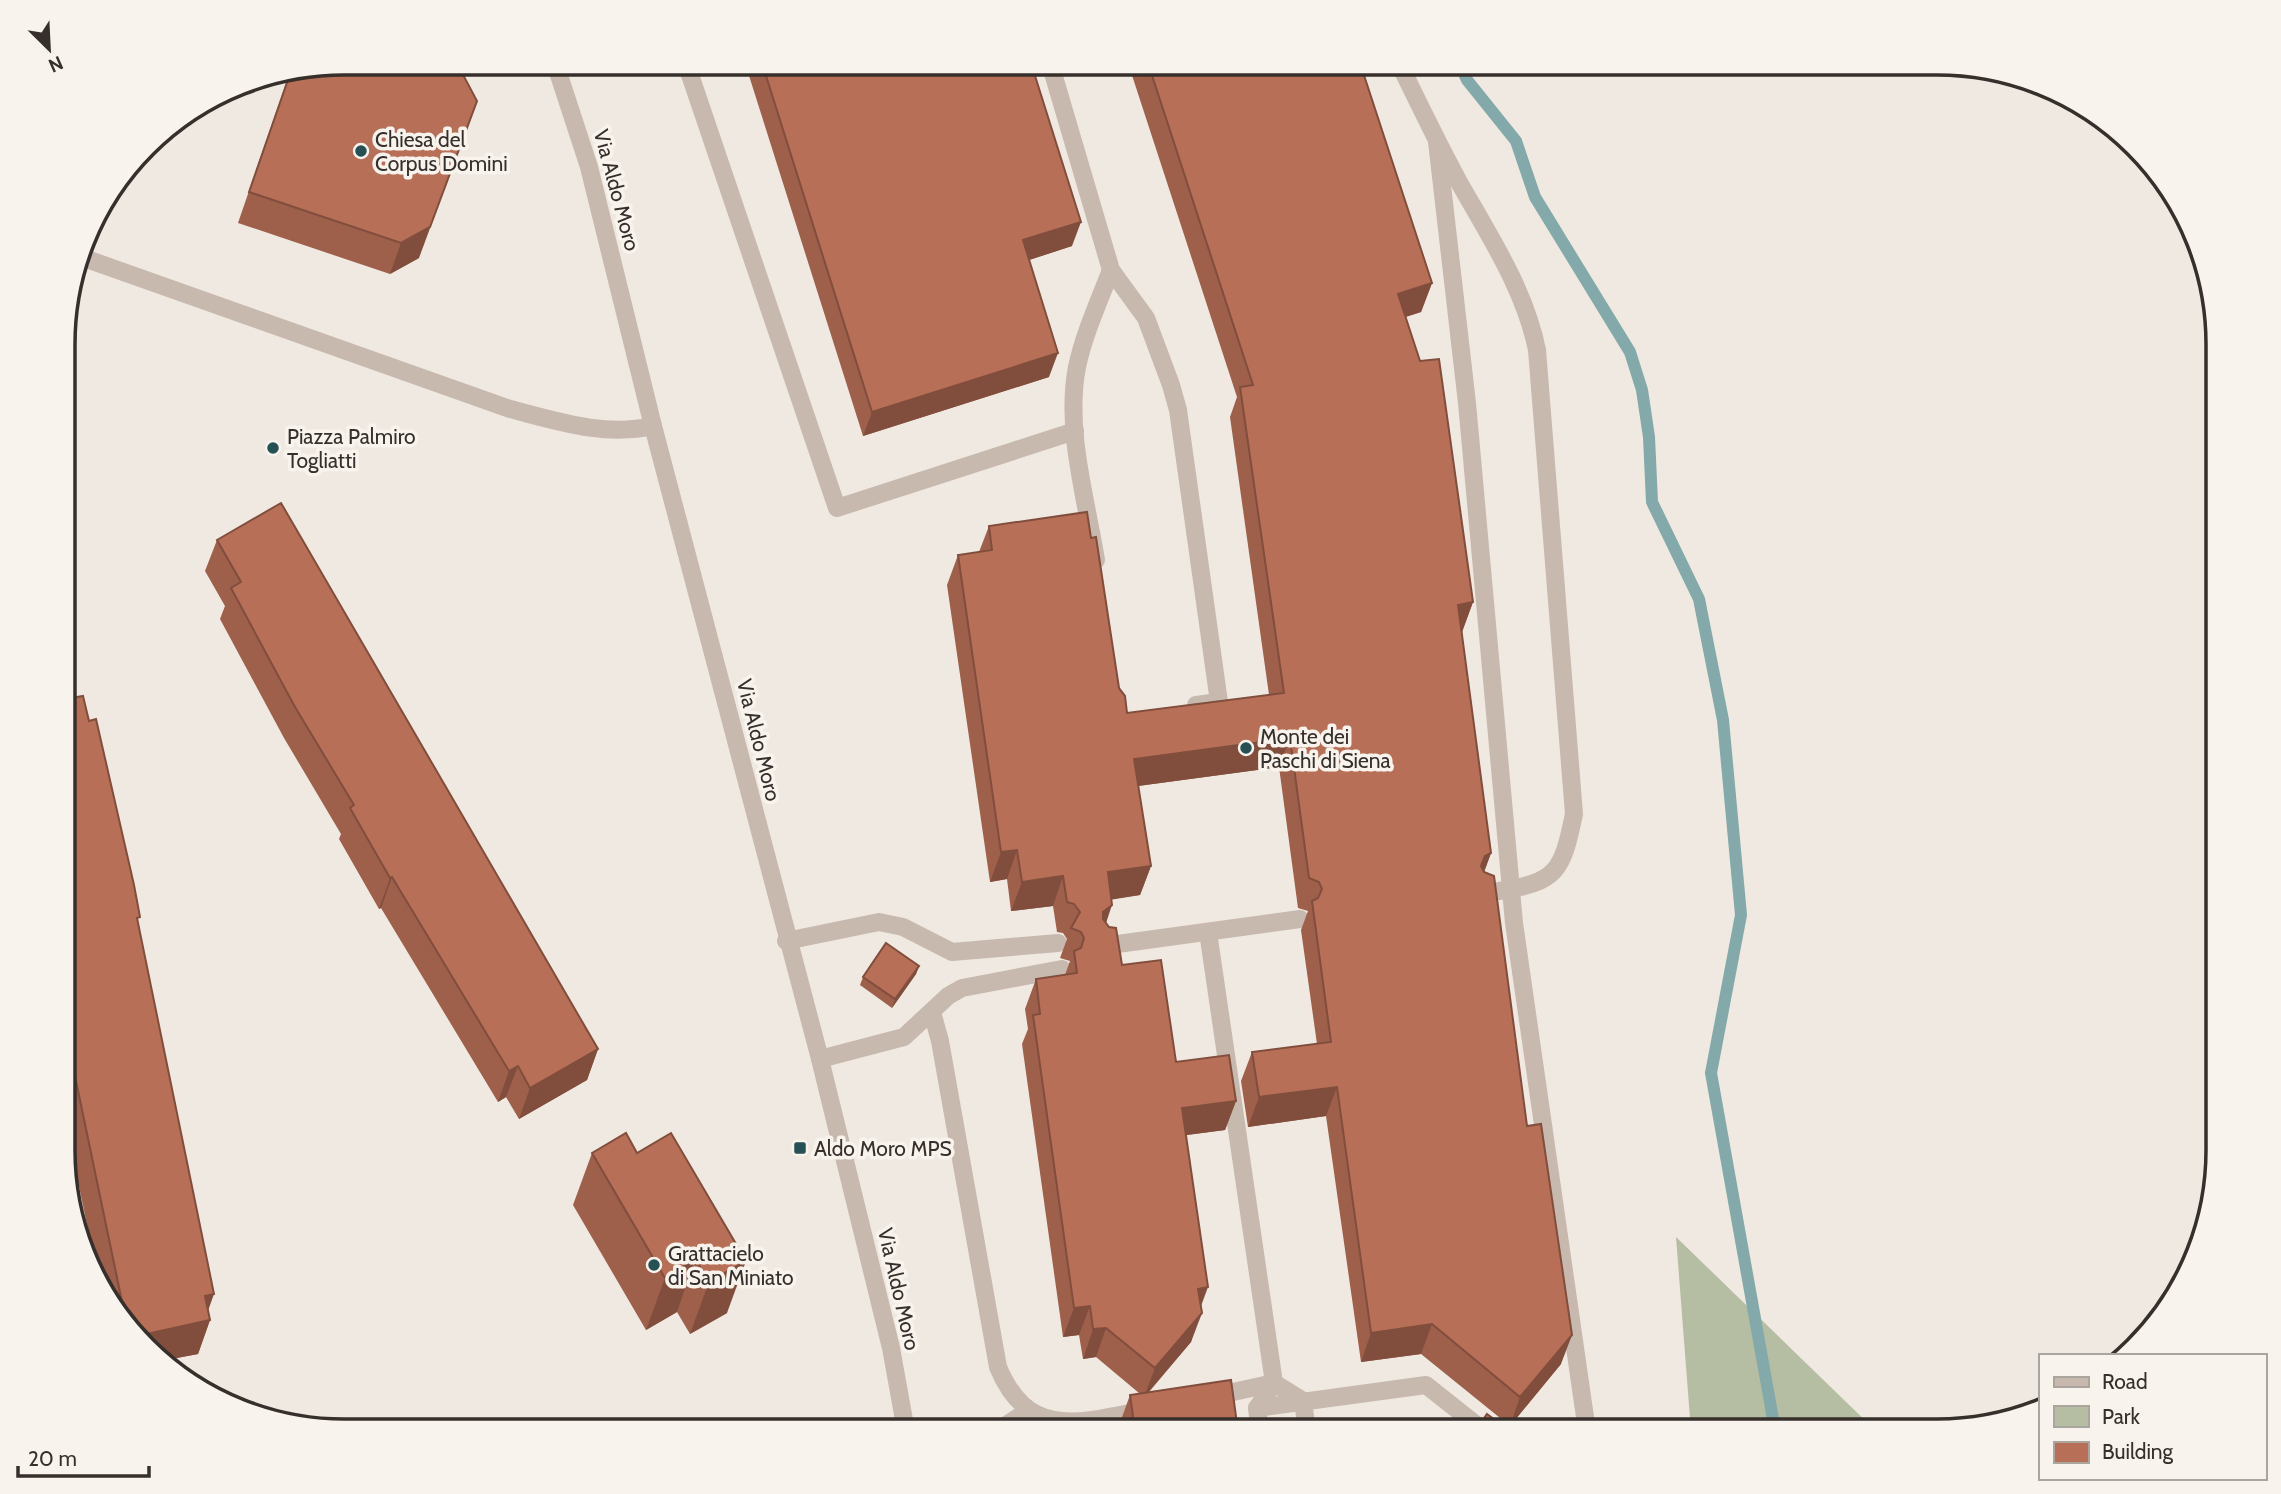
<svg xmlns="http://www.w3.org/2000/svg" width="2281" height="1494" font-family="Cabin,sans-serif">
  <rect width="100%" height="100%" fill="#f0e9e1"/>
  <polygon fill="#b5bea2" points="1676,1237 1875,1430 1691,1431"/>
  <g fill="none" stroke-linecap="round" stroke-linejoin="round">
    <polyline stroke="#83a9aa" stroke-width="12" points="1459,63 1467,80 1516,141 1535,197 1630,352 1642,390 1649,437 1652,502 1699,599 1723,720 1741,915 1711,1073 1775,1430"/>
    <g stroke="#c7b9ae" stroke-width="18">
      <polyline points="555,63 589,167 653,426 820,1059 891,1348 906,1431"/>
      <polyline points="686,63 837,508 1075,431"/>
      <polyline points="1050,63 1111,270 1146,318 1171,385 1178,410 1219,702 1196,705"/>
      <path d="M1399 63C1419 104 1438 144 1460 184 1490 237 1525 290 1537 350L1574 814C1562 872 1557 882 1499 891"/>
      <polyline points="1437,142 1467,403 1514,923 1587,1431"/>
      <path d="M81 257 510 409C557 421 604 437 653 426"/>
      <path d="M1096 560C1086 498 1065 429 1077 367 1084 334 1099 301 1111 270"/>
      <polyline points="1208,932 1274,1383 1257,1408 1260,1431"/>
      <polyline points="786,941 879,922 903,927 952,952 1058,943"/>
      <polyline points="1103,946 1300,919"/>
      <path d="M932 1012 940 1041 998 1367C1028 1440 1081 1423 1144 1410"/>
      <polyline points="820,1059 904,1037 948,996 962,988 1062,969"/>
      <polyline points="1210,1397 1274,1383 1303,1401 1307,1431"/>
      <polyline points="1257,1408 1426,1385 1484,1431"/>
      <polyline points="997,1431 1028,1411"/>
    </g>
  </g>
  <g fill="#9e5f4b">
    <polygon points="344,63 419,258 390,274 238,223 289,74"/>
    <polygon points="745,63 1031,63 1072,246 1029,260 1049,377 863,436"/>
    <polygon points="1128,63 1360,63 1432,283 1421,312 1405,317 1473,602 1462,632 1461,632 1491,853 1484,872 1527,1126 1561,1364 1510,1426 1421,1354 1361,1362 1326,1116 1248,1127 1241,1081 1252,1052 1317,1044 1301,930 1308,911 1298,908 1279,767 1138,786 1151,866 1140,895 1112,899 1106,923 1122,965 1176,1062 1236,1101 1225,1130 1186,1135 1201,1306 1191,1342 1149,1392 1238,1431 1117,1431 1130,1395 1139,1393 1096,1357 1083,1359 1079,1335 1063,1337 1022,1044 1028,1029 1025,1009 1036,979 1065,975 1070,961 1060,958 1067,939 1063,933 1057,932 1053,906 1011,911 1007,879 990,882 947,585 958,555 979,552 989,526 1091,538 1119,688 1127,713 1269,695 1230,417 1237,397"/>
    <polygon points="217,540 598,1049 587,1080 519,1119 506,1097 498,1102 381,908 379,909 339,839 341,834 284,738 220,619 225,606 205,571"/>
    <polygon points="65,699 89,721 138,923 210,1320 198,1354 166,1360 101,1291 65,1120"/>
    <polygon points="919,966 916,974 892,1008 860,985 863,977"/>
    <polygon points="626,1133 727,1313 690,1334 677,1312 646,1330 573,1205 592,1153"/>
  </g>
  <g fill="#814e3d">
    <polygon points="477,101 419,258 390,274 401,243"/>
    <polygon points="1081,222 1072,246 1014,265 1023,240"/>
    <polygon points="1432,283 1421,312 1387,323 1398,294"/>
    <polygon points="1058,353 1049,377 863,436 872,412"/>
    <polygon points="1473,602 1462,632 1447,634 1458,605"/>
    <polygon points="1290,738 1279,767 1123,788 1134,759"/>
    <polygon points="1017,850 1007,879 990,882 1001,852"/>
    <polygon points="1491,853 1480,883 1474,886 1485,856"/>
    <polygon points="1151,866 1140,895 1097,902 1108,872"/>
    <polygon points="1063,876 1053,906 1011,911 1022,882"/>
    <polygon points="392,877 381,908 379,909 390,878"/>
    <polygon points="1112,905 1102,935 1103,912"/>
    <polygon points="919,966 916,974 892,1008 895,999"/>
    <polygon points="598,1049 587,1080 519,1119 530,1088"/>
    <polygon points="518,1066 506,1097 498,1102 509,1071"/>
    <polygon points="1337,1087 1326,1116 1248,1127 1259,1097"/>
    <polygon points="1236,1101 1225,1130 1172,1137 1182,1108"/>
    <polygon points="695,1259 677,1312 646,1330 665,1278"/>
    <polygon points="746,1261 727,1313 690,1334 709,1282"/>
    <polygon points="1208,1287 1197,1317 1198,1289"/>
    <polygon points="214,1294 204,1322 210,1320 198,1354 166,1360 142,1335 205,1296"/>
    <polygon points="1090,1306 1079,1335 1063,1337 1074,1308"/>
    <polygon points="1202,1313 1191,1342 1144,1397 1155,1368"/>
    <polygon points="1432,1324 1421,1354 1361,1362 1371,1333"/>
    <polygon points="1106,1328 1096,1357 1083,1359 1093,1329"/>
    <polygon points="1572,1335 1561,1364 1510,1426 1520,1397"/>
  </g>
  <g fill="#b86f57" stroke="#814e3d" stroke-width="2">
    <polygon points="344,63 444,63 460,69 477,101 430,227 401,243 249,192 290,74"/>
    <polygon points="762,63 1031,63 1081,222 1023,240 1058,353 872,412"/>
    <polygon points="1148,63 1360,63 1432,283 1398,294 1420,361 1439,359 1473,602 1458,605 1491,853 1485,856 1481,866 1484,872 1494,876 1527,1126 1541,1124 1572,1335 1520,1397 1432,1324 1371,1333 1337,1087 1259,1097 1252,1052 1331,1042 1312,901 1318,898 1322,889 1319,882 1309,878 1290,738 1134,759 1151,866 1108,872 1112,905 1103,912 1103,919 1109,927 1116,928 1122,965 1161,960 1176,1062 1229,1055 1236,1101 1182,1108 1208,1287 1198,1289 1202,1313 1155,1368 1106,1328 1093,1329 1090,1306 1074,1308 1033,1015 1040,1014 1036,979 1077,973 1074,951 1081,948 1084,938 1081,932 1071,928 1080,912 1074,904 1067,902 1063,876 1022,882 1017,850 1001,852 958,555 992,550 989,526 1087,512 1091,538 1096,537 1119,688 1125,696 1127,713 1284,693 1240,387 1253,385"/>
    <polygon points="281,503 598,1049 530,1088 518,1066 509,1071 392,877 390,878 350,808 354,805 295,707 231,588 241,582 217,540"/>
    <polygon points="83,696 89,721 96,719 134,885 140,917 137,918 214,1294 205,1296 210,1320 142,1335 125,1316 65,1028 65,699"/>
    <polygon points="886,943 919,966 895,999 863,977"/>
    <polygon points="626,1133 637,1153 671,1133 746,1261 709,1282 695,1259 665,1278 592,1153"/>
    <polygon points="1231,1380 1238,1431 1135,1431 1130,1395"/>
    <polygon points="1487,1414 1510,1431 1475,1431"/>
  </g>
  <g fill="#255154" stroke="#f8f3ed" stroke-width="2.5">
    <circle cx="361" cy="151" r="7"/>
    <circle cx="273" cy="448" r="7"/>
    <circle cx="1246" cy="748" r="7"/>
    <rect x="793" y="1141" width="14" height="14" rx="3.5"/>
    <circle cx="654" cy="1265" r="7"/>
  </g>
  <g text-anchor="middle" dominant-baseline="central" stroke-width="7" stroke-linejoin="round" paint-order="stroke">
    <g font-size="21" fill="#372f2b" stroke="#f8f3ed" text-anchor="start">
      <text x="375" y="139">Chiesa del<tspan x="375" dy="24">Corpus Domini</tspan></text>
      <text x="287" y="436">Piazza Palmiro<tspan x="287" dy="24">Togliatti</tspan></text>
      <text x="1260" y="736">Monte dei<tspan x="1260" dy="24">Paschi di Siena</tspan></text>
      <text x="814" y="1148">Aldo Moro MPS</text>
      <text x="668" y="1253">Grattacielo<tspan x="668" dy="24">di San Miniato</tspan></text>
    </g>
    <g font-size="21" fill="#372f2b" stroke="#f8f3ed">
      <text transform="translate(617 190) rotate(75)">Via Aldo Moro</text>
      <text transform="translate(759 740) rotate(76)">Via Aldo Moro</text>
      <text transform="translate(899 1289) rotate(77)">Via Aldo Moro</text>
    </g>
  </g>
  <path d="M0 0H2281V1494H0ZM344 75H1937A269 269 0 0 1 2206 344V1150A269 269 0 0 1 1937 1419H344A269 269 0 0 1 75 1150V344A269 269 0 0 1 344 75Z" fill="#f8f3ed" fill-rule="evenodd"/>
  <path fill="none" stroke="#372f2b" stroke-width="3.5" d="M344 75H1937A269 269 0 0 1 2206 344V1150A269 269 0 0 1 1937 1419H344A269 269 0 0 1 75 1150V344A269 269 0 0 1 344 75Z"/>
  <rect x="2039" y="1354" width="228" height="126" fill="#f8f3ed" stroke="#aba59f" stroke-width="2"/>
  <rect x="2054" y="1377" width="35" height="10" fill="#c7b9ae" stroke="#aba59f" stroke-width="2"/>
  <text x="2102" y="1389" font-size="21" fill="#372f2b">Road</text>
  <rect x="2054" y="1406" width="35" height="21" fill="#b5bea2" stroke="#aba59f" stroke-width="2"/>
  <text x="2102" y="1424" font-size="21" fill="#372f2b">Park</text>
  <rect x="2054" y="1442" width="35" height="21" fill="#b86f57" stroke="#aba59f" stroke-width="2"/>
  <text x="2102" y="1459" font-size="21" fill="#372f2b">Building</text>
  <g transform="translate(49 49) rotate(156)" stroke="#f8f3ed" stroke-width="5" paint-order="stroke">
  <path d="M0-5L12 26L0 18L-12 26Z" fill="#372f2b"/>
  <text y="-10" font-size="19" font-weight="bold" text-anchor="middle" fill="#372f2b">N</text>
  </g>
  <path d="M18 1466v10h131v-10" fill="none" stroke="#372f2b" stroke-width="3.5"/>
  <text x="28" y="1466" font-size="21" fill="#372f2b" stroke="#f8f3ed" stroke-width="5" paint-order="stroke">20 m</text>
</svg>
